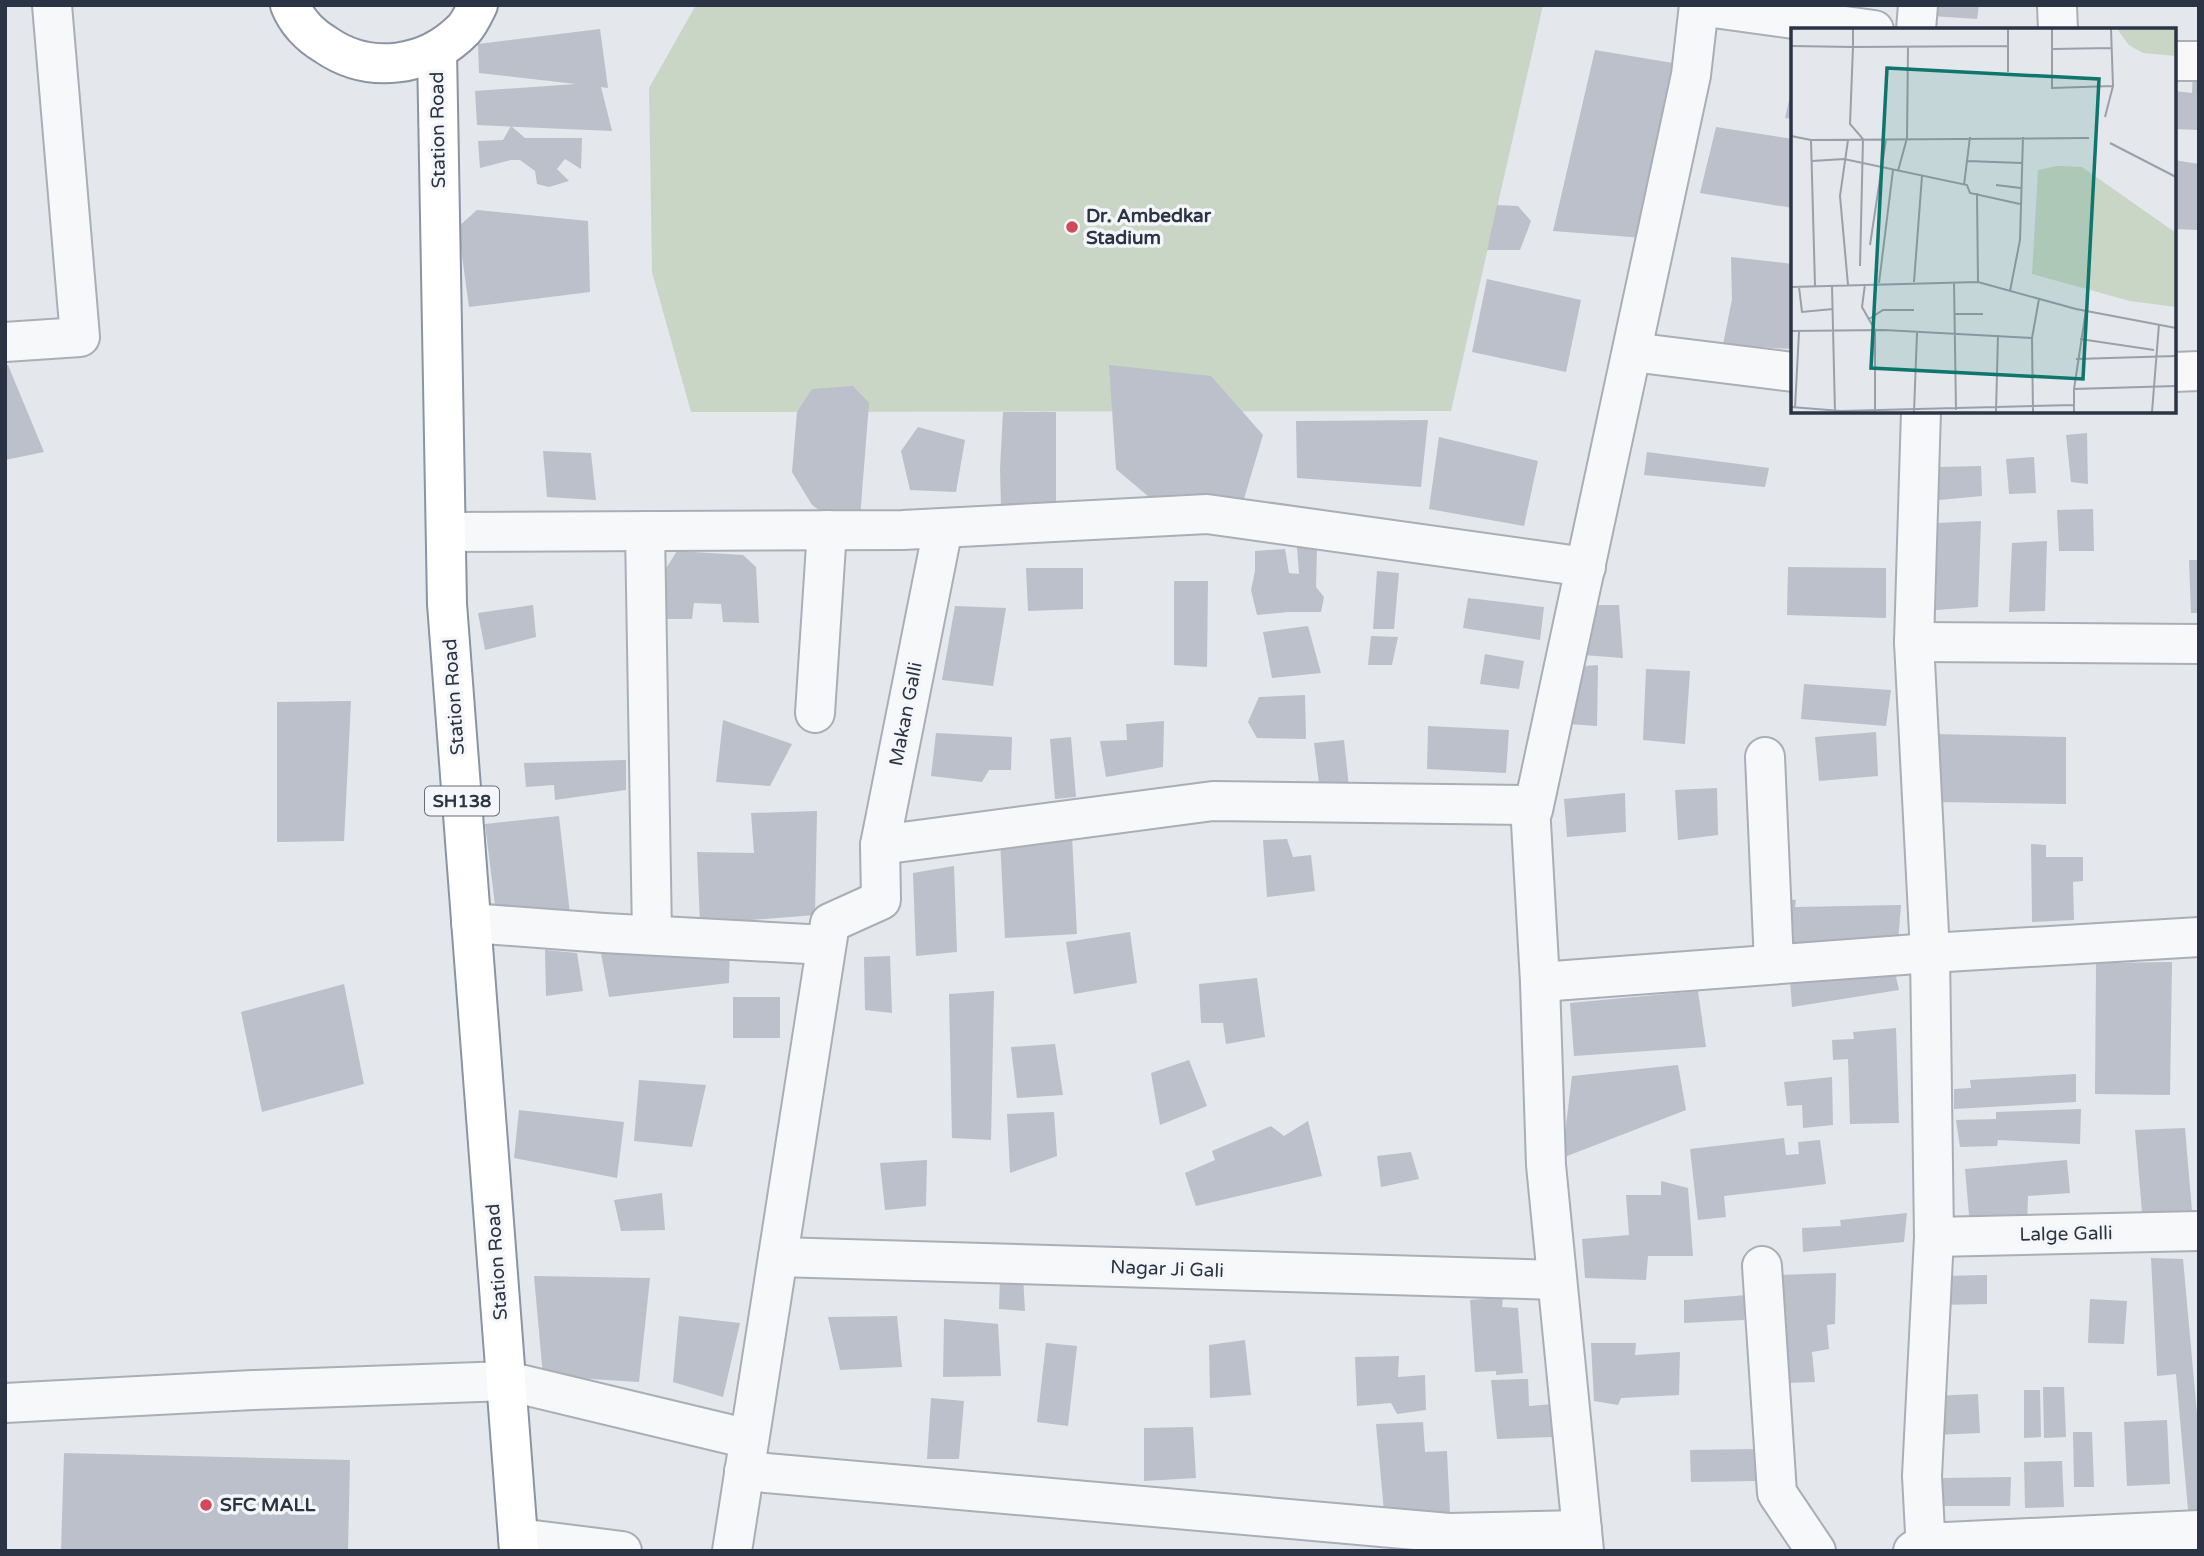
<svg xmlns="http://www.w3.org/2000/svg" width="2204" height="1556" font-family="'Varela Round',sans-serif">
  <rect width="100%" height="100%" fill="#e4e7ec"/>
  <polygon fill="#c9d6c5" points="696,5 1543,5 1451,411 691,412 652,272 649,88"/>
  <g fill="#bbc0ca">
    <polygon points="1933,5 1979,5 1977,19 1932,16"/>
    <polygon points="600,29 608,88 601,87 612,131 477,125 475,91 576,84 479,73 478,44"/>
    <polygon points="1595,50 1673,63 1644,238 1553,231"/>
    <polygon points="2193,70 2199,71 2199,130 2174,129 2174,91 2192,93"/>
    <polygon points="1792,88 1793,88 1793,119 1785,118"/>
    <polygon points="511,126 525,138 582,138 581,169 565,159 557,169 569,181 549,187 537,184 535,171 520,160 511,160 480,168 478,141 503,140"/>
    <polygon points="1716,127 1793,139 1793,208 1700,193"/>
    <polygon points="2174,160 2199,164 2199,230 2174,229"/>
    <polygon points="1497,205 1518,206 1531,221 1520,250 1487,250"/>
    <polygon points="477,210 588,221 590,292 469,307 458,227"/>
    <polygon points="1731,257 1793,264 1793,349 1723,345 1732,299"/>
    <polygon points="1487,279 1581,300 1566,372 1472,352"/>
    <polygon points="5,365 8,365 44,452 5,460"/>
    <polygon points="1109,365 1211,376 1263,435 1243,502 1149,497 1116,469"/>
    <polygon points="853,386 869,403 860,518 819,510 812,505 792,472 797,412 812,389"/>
    <polygon points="1003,412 1056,412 1056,507 1001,507 1000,469"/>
    <polygon points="1428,420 1421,487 1297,478 1296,421"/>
    <polygon points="918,427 965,440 956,492 910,490 901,451"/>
    <polygon points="2087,433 2088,484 2071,482 2066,435"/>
    <polygon points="1439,437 1538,461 1524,526 1429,509"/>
    <polygon points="543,451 591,453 596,500 547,497"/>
    <polygon points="1647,452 1769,468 1765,487 1644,475"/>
    <polygon points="2034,457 2036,493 2009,494 2006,459"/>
    <polygon points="1981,466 1982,496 1939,500 1938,467"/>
    <polygon points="2093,509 2094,551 2059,551 2057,510"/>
    <polygon points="1981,521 1978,607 1936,610 1937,523"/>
    <polygon points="2047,541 2045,611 2009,612 2012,543"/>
    <polygon points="1297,547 1317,547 1316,587 1324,597 1321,612 1289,612 1257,615 1251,590 1255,571 1255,551 1285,549 1289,573 1299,574"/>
    <polygon points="677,551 743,555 756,567 759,623 723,622 721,604 694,603 692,619 663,619 665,570"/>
    <polygon points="2189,560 2199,560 2199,613 2191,613"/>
    <polygon points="1788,567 1886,568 1886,618 1787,615"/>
    <polygon points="1026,568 1083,568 1083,609 1028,611"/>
    <polygon points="1377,571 1399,573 1394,629 1373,629"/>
    <polygon points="1174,581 1208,581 1207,667 1174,665"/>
    <polygon points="1468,598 1544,607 1540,640 1463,628"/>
    <polygon points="533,605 536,637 485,650 478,613"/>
    <polygon points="1582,605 1619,605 1623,658 1583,655"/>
    <polygon points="955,606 1006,608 993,686 942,680"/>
    <polygon points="1308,626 1321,673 1272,678 1263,632"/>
    <polygon points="1371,636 1398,637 1392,665 1368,665"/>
    <polygon points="1485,654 1524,661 1519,689 1480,684"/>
    <polygon points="1598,665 1597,726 1568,724 1570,667"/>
    <polygon points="1646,669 1690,671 1685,744 1643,740"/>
    <polygon points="1804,684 1891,690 1886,726 1801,719"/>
    <polygon points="1305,695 1306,739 1257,738 1248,722 1259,697"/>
    <polygon points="351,701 344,841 277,842 277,702"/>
    <polygon points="723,720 792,744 770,786 716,782"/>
    <polygon points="1164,721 1163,767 1106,777 1100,741 1127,740 1126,724"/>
    <polygon points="1428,726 1509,730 1506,773 1427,769"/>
    <polygon points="1876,732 1878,776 1819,781 1815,737"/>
    <polygon points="936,733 1012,737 1011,770 989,770 982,782 931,776"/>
    <polygon points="1932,734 2066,737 2066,804 1933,802"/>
    <polygon points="1071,737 1076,797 1055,799 1050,739"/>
    <polygon points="1344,740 1350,797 1321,800 1314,743"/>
    <polygon points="626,760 626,790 555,800 554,785 526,787 524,763"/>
    <polygon points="1717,788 1718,835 1678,840 1675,790"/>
    <polygon points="1625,793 1626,832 1567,837 1564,799"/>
    <polygon points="817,811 815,915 700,924 697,852 754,853 751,813"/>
    <polygon points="559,816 570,914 496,913 485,824"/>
    <polygon points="1072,836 1077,934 1005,938 1000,840"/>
    <polygon points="1287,839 1293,857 1311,855 1315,891 1267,897 1263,840"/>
    <polygon points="2031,844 2046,845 2046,857 2083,857 2083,881 2073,882 2074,920 2032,922"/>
    <polygon points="954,866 957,952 916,956 913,873"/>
    <polygon points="1777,898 1796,900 1795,907 1901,905 1898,942 1780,944"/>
    <polygon points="1130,932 1137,983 1074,994 1066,942"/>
    <polygon points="730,940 729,983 609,997 600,948"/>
    <polygon points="545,950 577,953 583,991 546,996"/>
    <polygon points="890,956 892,1013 865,1010 864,957"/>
    <polygon points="2172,962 2170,1095 2095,1094 2096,963"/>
    <polygon points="1894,968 1899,990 1792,1007 1790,980"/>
    <polygon points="1257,978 1265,1037 1226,1044 1223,1023 1201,1023 1199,984"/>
    <polygon points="344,984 364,1084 262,1112 241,1012"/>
    <polygon points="994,991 991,1140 952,1138 949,994"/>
    <polygon points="1698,991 1706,1047 1574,1056 1570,1003"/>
    <rect x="733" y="997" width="47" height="41"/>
    <polygon points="1896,1028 1899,1123 1850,1124 1848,1059 1833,1060 1832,1040 1854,1039 1853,1032"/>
    <polygon points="1055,1044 1063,1095 1017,1098 1011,1047"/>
    <polygon points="1189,1060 1207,1106 1160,1125 1151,1073"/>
    <polygon points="1678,1065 1686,1110 1562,1158 1572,1076"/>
    <polygon points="2076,1074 2076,1102 1954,1109 1954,1089 1971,1088 1970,1080"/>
    <polygon points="1832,1077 1833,1125 1803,1128 1802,1105 1787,1106 1784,1082"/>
    <polygon points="639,1080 706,1085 692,1147 634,1141"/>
    <polygon points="2081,1109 2080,1144 1998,1140 1997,1146 1960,1147 1956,1120 1996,1119 1996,1112"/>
    <polygon points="519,1110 624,1122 617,1178 514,1158"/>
    <polygon points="1054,1112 1057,1156 1010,1173 1007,1114"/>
    <polygon points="1308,1121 1322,1176 1196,1206 1185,1173 1215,1160 1212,1151 1271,1126 1284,1136"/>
    <polygon points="2185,1128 2193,1223 2143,1224 2135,1130"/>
    <polygon points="1784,1138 1786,1155 1799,1154 1798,1142 1820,1140 1826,1184 1724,1196 1726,1217 1698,1220 1690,1149"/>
    <polygon points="1411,1152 1419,1179 1381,1187 1377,1156"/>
    <polygon points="927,1160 926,1206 885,1210 880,1163"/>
    <polygon points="2067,1160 2070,1193 2028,1196 2027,1226 1970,1227 1965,1169"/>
    <polygon points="1661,1181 1688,1188 1693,1256 1648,1256 1646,1280 1585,1278 1582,1239 1629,1235 1626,1195 1661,1195"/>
    <polygon points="662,1193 665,1230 621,1231 614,1200"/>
    <polygon points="1907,1213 1904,1242 1803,1252 1802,1228 1841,1226 1840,1220"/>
    <polygon points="2151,1258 2183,1259 2199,1436 2199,1509 2188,1510 2176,1374 2157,1376"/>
    <polygon points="1836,1273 1835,1324 1827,1325 1829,1349 1812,1352 1815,1382 1785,1383 1779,1275"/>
    <polygon points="1987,1275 1987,1304 1941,1305 1941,1276"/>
    <polygon points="534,1276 650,1278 639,1382 543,1376"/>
    <polygon points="1000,1276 1023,1276 1025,1311 999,1309"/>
    <polygon points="1747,1295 1744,1320 1684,1323 1684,1300"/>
    <polygon points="1503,1297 1502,1307 1518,1308 1523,1373 1496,1375 1496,1371 1475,1372 1470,1300"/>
    <polygon points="2090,1299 2127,1301 2124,1344 2088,1343"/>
    <polygon points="679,1316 740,1323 723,1397 673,1382"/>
    <polygon points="897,1316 902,1367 840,1370 828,1317"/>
    <polygon points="944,1319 998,1324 1001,1376 943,1377"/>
    <polygon points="1245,1340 1251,1395 1210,1398 1209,1345"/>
    <polygon points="1046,1343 1077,1346 1068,1426 1037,1422"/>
    <polygon points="1591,1343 1636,1343 1635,1355 1680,1352 1679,1395 1621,1398 1618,1405 1594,1401"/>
    <polygon points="1399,1356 1398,1377 1425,1375 1426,1410 1397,1414 1391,1403 1357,1406 1355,1357"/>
    <polygon points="1528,1379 1529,1406 1553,1404 1552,1437 1497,1439 1491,1380"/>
    <polygon points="2043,1387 2064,1387 2066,1437 2044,1438"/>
    <polygon points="2024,1390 2040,1390 2041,1437 2024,1438"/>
    <polygon points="1978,1394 1980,1433 1933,1435 1931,1396"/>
    <polygon points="931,1398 964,1401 959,1459 927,1459"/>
    <polygon points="2167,1420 2170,1484 2127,1486 2124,1422"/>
    <polygon points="1423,1422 1425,1452 1447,1451 1450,1513 1384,1512 1376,1424"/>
    <polygon points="1193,1427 1196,1478 1144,1481 1144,1428"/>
    <polygon points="2073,1432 2092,1432 2094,1487 2074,1487"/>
    <polygon points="1758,1449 1758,1481 1691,1482 1690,1450"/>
    <polygon points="64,1453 350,1460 348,1551 61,1551"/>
    <polygon points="2062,1461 2064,1507 2025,1508 2024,1462"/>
    <polygon points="2011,1477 2010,1506 1941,1506 1941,1478"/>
  </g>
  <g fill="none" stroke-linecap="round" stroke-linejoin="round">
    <defs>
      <g id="minor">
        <polyline points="2057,5 2058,30"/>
        <polyline points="1699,6 1874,30"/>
        <polyline points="1916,30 1918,5"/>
        <polyline points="2174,61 2199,61"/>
        <polyline points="5,342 80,337 52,5"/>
        <polyline points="1632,352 1793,372"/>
        <polyline points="2174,372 2199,371"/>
        <polyline points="1921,411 1914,642 1930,953 1934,1237 1922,1476 1926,1551"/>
        <polyline points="645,531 652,935"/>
        <polyline points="446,532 903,530 1207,514 1586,567"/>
        <polyline points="1914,642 2199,644"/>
        <polyline points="815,713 827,530"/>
        <polyline points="1765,757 1774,964"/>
        <polyline points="880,845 1213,801 1530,805"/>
        <polyline points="471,923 604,933 826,945"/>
        <polyline points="1540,982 1930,953 2199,937"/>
        <polyline points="1934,1237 2199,1231"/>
        <polyline points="778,1257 1557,1280"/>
        <polyline points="1762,1266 1777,1493 1816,1551"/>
        <polyline points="5,1403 253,1390 507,1381 749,1439"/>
        <polyline points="744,1471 1449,1533 1582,1530"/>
        <polyline points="518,1538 622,1551"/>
        <polyline points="732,1551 830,923 881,900 880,845 943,528"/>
        <polyline points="1584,1551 1546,1165 1540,982 1530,805 1533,810 1691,75 1699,5"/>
        <polyline points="1913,1551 1925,1543 2199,1530"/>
      </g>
      <g id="trunk">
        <path d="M290 5C297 22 311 36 326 45 370 75 427 67 464 29 470 22 474 13 478 5"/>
        <polyline points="437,51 447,604 519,1551"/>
      </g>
    </defs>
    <use href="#minor" stroke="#a9aeb7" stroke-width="42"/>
    <use href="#trunk" stroke="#8b94a3" stroke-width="42"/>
    <use href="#minor" stroke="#f7f8fa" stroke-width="38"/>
    <use href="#trunk" stroke="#fff" stroke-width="38"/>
  </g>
  <g fill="#d1495b" stroke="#f4f6f9" stroke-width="2.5">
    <circle cx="1072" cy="227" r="7"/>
    <circle cx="206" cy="1505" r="7"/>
  </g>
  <g text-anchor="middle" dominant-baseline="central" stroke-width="7" stroke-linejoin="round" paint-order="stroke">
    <rect fill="#f4f6f9" stroke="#676e7b" stroke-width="2" x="425" y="786.5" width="74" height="29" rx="5"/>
    <g font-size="18" font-weight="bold" fill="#2b3445">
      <text x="462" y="801">SH138</text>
    </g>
    <g font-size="19" fill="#2b3445" stroke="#f4f6f9">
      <text transform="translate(438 130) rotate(-91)">Station Road</text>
      <text transform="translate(454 697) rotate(-94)">Station Road</text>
      <text transform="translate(906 714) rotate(-79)">Makan Galli</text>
      <text transform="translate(2066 1234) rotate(-1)">Lalge Galli</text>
      <text transform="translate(497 1262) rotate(-94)">Station Road</text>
      <text transform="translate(1167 1269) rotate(2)">Nagar Ji Gali</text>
    </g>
    <g font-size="19" font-weight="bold" fill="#2b3445" stroke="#f4f6f9" text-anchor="start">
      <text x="1086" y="216">Dr. Ambedkar<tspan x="1086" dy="22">Stadium</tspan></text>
      <text x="220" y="1505">SFC MALL</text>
    </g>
  </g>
  <g transform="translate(1791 28)">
    <rect width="385" height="385" fill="#e4e7ec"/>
    <path d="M326 1H385V28L352 25 338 17ZM266 138 291 139 385 205V279L339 273 241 246 247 142Z" fill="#c9d6c5"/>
    <path fill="none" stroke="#9a9fa9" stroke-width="2" d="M62 1V19L217 18M217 1V44M261 1V60L322 58M0 18 62 19 59 96 72 111 69 238M261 21 320 20M314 89 322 58 320 1M0 108 20 112 298 110M20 112 24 258M319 115 385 149M21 133 53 131 176 157 179 165 229 176M176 133 231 135M107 143 116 110 117 19M173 157 179 109M205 157 230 160M186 165 187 254M79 217 95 111M123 254 131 148M163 254 165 382M88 255 102 142M74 256 71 279 84 302V384M57 257 49 168 57 112M41 258 44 384M0 259 187 254 285 281 385 300M8 259 11 284 42 281M219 263 229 212 232 109M164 286H192M78 291 92 282H123M0 303 93 302 241 310M289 311 363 322M285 331 385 328M283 361 295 282M0 379 50 383 283 377M4 380 8 304M123 384 126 305M205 384 207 307M242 384 241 310 248 271M283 384V361L385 358M361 384 368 296"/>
    <path fill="#0f766e" fill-opacity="0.15" stroke="#0f766e" stroke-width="3.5" d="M96 40 308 51 292 351 80 340Z"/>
    <rect width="385" height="385" fill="none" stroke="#2b3445" stroke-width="3.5"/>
  </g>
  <rect width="2204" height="1556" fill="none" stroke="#2b3445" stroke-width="14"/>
</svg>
